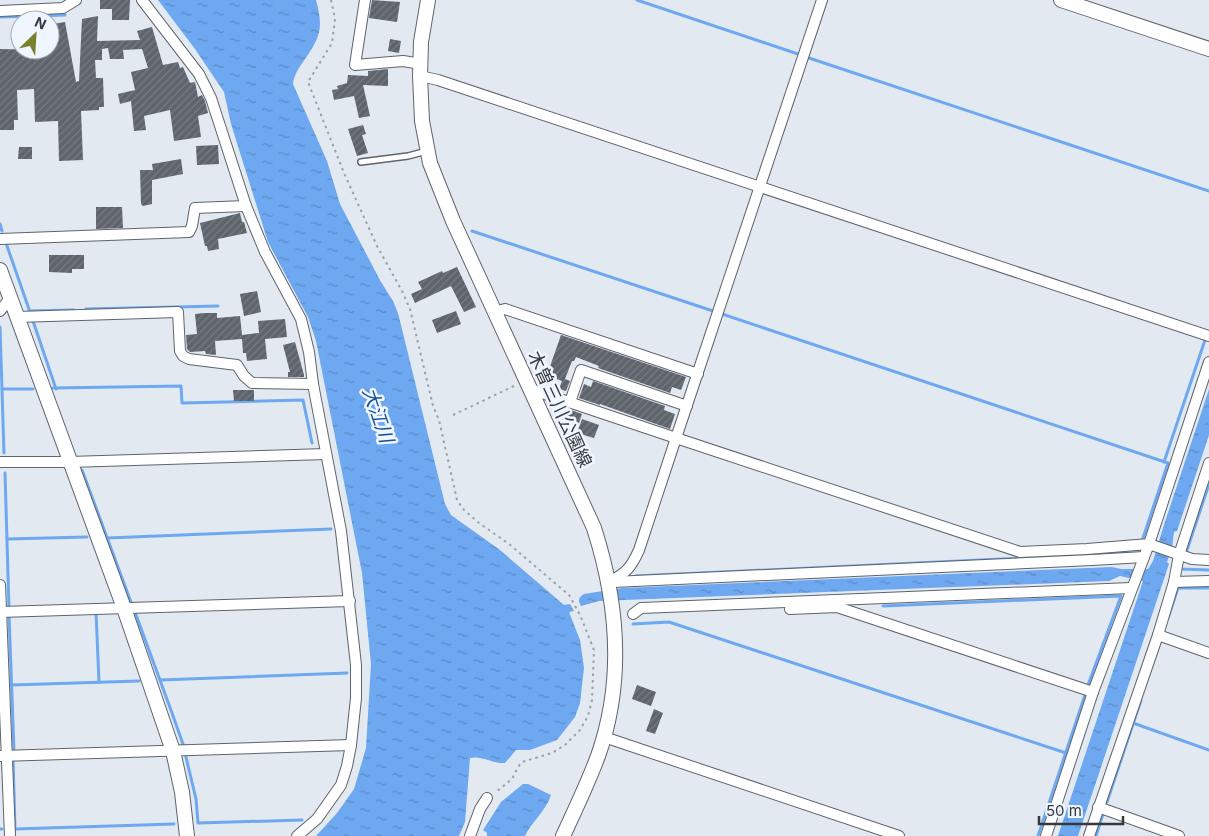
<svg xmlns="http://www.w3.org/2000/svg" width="1209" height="836" font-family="Inter,'Noto Sans JP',sans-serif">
  <defs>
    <pattern id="water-ripples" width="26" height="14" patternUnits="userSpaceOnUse" patternTransform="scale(1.25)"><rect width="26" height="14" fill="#6ea8f1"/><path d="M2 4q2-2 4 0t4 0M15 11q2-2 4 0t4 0" fill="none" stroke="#5b8ac4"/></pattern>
    <pattern id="building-hatch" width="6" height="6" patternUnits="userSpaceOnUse" patternTransform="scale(1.25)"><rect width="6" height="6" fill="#5e646b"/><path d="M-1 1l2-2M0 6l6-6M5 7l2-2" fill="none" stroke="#777c81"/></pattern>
  </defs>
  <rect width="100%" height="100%" fill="#e2e9f1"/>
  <g fill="url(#water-ripples)">
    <path d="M158 0H316C324 29 320 38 303 62 298 69 294 75 293 84L327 161 340 204 381 282 393 301 398 313 445 504 451 515 500 550 564 605 570 604 574 611 569 612 580 640 584 668 580 703 575 717 557 740 530 750H516L505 763C493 764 482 755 470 758L465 822 459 836H316L337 813 354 789 366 748 371 664 362 573 316 341 308 317 268 242 231 124 224 92 195 49Z"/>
    <path d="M1209 389V435L1177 531 1174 532 1172 548 1167 562 1169 564 1078 836H1058L1143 581 1120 576 1109 581 599 601 581 606C578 601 578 597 584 594L622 588 1112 567 1121 569H1148L1153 561 1163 528Z"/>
    <path d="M523 784H528L551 795C546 811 532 821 525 836H487V833L483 830 501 802Z"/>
  </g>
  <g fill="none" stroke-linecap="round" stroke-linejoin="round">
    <g stroke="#6ea8f1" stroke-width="3">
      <polyline points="637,0 798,54"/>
      <polyline points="0,17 65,15"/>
      <polyline points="809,58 1209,191"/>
      <polyline points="0,224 2,231"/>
      <polyline points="472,231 713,311"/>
      <polyline points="6,243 30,312"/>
      <polyline points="86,309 218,306"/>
      <polyline points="29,311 74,310"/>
      <polyline points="722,314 1168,463 1142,541"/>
      <polyline points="33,321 56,389"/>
      <polyline points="0,327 4,453"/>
      <polyline points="53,388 181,386 182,403 303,400 312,443"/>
      <polyline points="2,389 33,389"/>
      <polyline points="1164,462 1205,340"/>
      <polyline points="82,470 132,605"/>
      <polyline points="5,473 9,609"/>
      <polyline points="107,538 331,529"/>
      <polyline points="7,539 87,537"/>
      <polyline points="1186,553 1209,484"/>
      <polyline points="1180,569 1209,570"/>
      <polyline points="636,576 1133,553"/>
      <polyline points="883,606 1121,596 1088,685"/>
      <polyline points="96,612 99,682"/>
      <polyline points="135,612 172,713 184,747"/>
      <polyline points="9,615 14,751"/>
      <polyline points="1168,618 1178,588 1209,588"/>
      <polyline points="633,624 669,622 1066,753"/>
      <polyline points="160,680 347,673"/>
      <polyline points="12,685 139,681"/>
      <polyline points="1133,723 1209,750"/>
      <polyline points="185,753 196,799 198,823 302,820"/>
      <polyline points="13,758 15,829 174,824"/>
      <polyline points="1107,802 1141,700"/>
      <polyline points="0,829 2,829"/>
      <polyline points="1038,836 1085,695"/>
      <polyline points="1096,836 1103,814"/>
    </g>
  </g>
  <g fill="url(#building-hatch)">
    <polygon points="100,0 130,0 129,20 112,20 112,9 100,9"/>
    <polygon points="372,0 400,2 397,22 369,18"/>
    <polygon points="98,16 97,41 140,40 137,31 152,27 163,65 178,62 180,68 183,67 190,83 195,82 198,97 202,95 205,101 208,113 198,116 201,137 174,141 170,110 144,116 146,130 134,131 131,101 120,104 118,94 135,90 131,72 148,68 142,49 123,50 124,59 110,59 108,48 102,49 102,60 95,60 96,78 103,78 104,107 99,107 99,110 81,111 83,160 59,161 58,121 35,122 34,89 17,90 18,120 14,120 14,130 0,130 0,49 50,50 50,43 56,43 52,24 65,22 76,82 79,81 82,19"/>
    <polygon points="390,39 401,41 399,53 388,51"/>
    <polygon points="388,69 388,86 363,85 370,116 359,118 354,96 334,100 332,90 338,89 337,86 347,83 348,75 368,76 368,71"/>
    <polygon points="363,125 366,134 362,135 368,153 357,156 348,129"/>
    <polygon points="218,145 219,164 197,165 196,146"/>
    <polygon points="19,147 32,147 32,159 18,159"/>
    <polygon points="181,159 183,174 152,180 152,204 143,206 141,204 140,170 153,170 152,164"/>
    <polygon points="96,207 122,207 123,228 96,229"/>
    <polygon points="240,213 242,222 244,222 247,233 218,239 219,249 208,251 207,246 205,246 200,223"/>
    <polygon points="49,255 84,255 84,269 72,269 72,273 49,272"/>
    <polygon points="457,267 476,307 464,312 451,286 415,303 411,294 422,289 418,282 442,271 443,273"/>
    <polygon points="257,291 261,312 244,316 240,294"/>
    <polygon points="456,311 461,324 437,333 432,320"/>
    <polygon points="204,313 217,313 217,318 240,316 242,335 259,333 258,321 285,319 287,337 265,339 267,359 247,361 246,353 243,353 242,339 215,341 216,355 206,354 205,351 190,352 187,349 186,335 197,334 195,314"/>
    <polygon points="561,335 686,377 681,390 672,387 670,393 598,368 599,366 576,357 574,361 572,361 565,379 570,381 566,391 559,389 562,381 547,375"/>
    <polygon points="295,342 304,375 304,377 288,377 288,372 290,372 283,345"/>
    <polygon points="593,381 665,406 664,410 675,414 670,429 600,404 600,405 579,398 584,384 591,387"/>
    <polygon points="233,390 254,390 254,401 234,401"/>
    <polygon points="568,409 582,414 579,423 565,418"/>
    <polygon points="582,419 599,425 594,438 577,433"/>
    <polygon points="637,685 656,692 651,706 632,699"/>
    <polygon points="654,709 663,713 655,734 646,731"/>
  </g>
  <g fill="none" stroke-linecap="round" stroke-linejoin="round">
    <defs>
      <polyline id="lane" points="361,162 408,156 427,151"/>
      <g id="street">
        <polyline points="142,0 199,74 211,98 246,206 265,252 301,319 309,352 313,384 341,531 356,665 356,698 351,745 347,766 341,785 317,819 297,836"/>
        <polyline points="365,0 355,65 403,61 421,64"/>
        <polyline points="0,11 63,8 76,0"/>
        <polyline points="420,76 438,80 1209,336"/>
        <polyline points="0,239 189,232 192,226 195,208 246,206"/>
        <polyline points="0,311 10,298"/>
        <polyline points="495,312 505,309 698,374"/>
        <polyline points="17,317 178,312 180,351 183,356 189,359 237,365 244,376 252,383 313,384"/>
        <polyline points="530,389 676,438 822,0"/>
        <polyline points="570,402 581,370 687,406"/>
        <polyline points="0,462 69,462 326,454"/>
        <path d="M609 582C626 573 631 568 639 550L676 438 1020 552 1087 549 1149 544 1209 362"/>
        <polyline points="613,582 1092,560 1144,557"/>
        <polyline points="1174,582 1209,581"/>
        <polyline points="0,585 10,836"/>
        <polyline points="790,609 837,607 1093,692"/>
        <polyline points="0,612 350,601"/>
        <polyline points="633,614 641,608 1131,588"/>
        <polyline points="1158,635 1209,653"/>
        <polyline points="604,737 899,836"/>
        <polyline points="0,756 351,745"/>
        <polyline points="1098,807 1179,836"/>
        <polyline points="470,836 480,809 487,798"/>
        <polyline points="1046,836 1093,692 1149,544 1192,559 1209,560"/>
        <polyline points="1089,836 1158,635 1174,582 1179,555 1209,463"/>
      </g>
      <g id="secondary">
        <path d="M428 0 421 42 420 76 422 121 430 163 453 221 594 528C618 603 625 680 598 756 588 783 575 810 563 836"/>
        <polyline points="1061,0 1209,49"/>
        <polyline points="0,270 124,608 173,751 182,792 187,836"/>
      </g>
    </defs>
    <use href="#lane" stroke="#5e646b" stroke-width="8"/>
    <use href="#street" stroke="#5e646b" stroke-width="12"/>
    <use href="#secondary" stroke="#5e646b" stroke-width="16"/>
    <g stroke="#9ca0a7" stroke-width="2" stroke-dasharray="2.5 4" stroke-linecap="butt">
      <polyline points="331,0 335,19 332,43 308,82 344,173 377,246 402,291 410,309 433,406 439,420 457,500 464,510 479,523 509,544 569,595 580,615 594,650 592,700 588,716 580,730 565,745 552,753 522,762 518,767 512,779 496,792"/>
      <polyline points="453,415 514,386"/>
    </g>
    <use href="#lane" stroke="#fff" stroke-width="5"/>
    <use href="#street" stroke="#fff" stroke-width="10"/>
    <use href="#secondary" stroke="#fff" stroke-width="14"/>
  </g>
  <g text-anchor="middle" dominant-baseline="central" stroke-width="5" stroke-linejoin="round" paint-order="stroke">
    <g font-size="18" fill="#36383c" stroke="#eff6ff">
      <text transform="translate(560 409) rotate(65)">木曽三川公園線</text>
    </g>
    <g font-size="19" font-style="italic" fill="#185193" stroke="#eff6ff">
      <text transform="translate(378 415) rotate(71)">大江川</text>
    </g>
  </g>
  <g transform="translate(35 35) rotate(25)"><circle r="24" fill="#eff6ff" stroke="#a5aab1"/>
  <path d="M0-4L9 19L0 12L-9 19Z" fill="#78802b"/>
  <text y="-8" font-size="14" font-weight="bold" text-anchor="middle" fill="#36383c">N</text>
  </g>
  <path d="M1039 816v8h84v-8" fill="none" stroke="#36383c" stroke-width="2.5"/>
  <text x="1046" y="816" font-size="15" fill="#36383c" stroke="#eff6ff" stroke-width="4" paint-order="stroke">50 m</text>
</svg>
